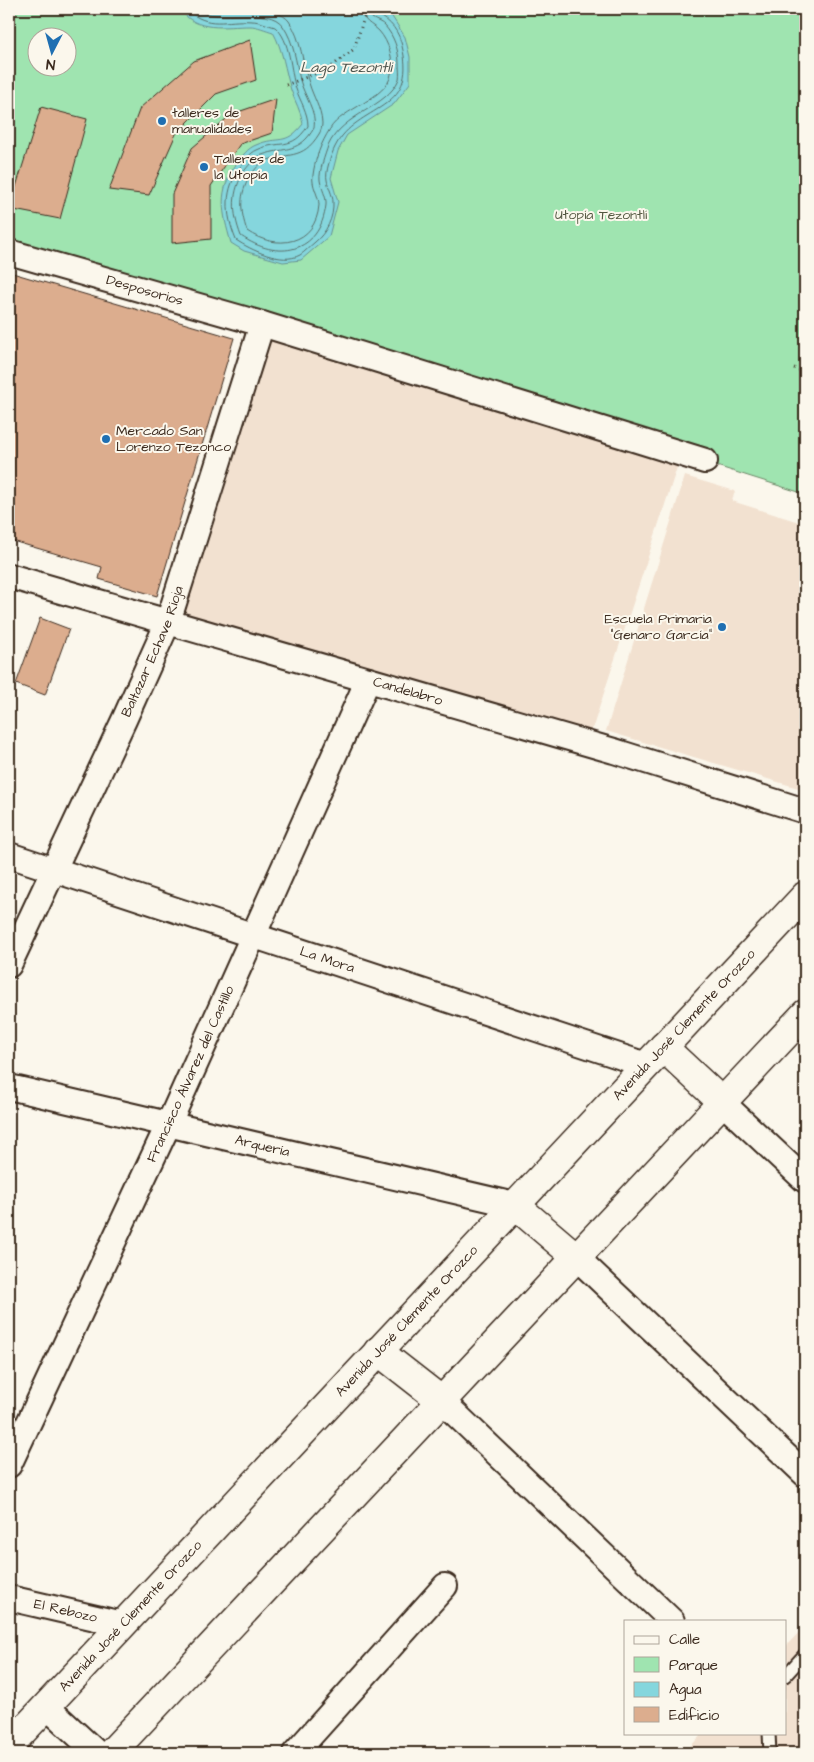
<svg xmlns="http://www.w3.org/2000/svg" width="814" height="1762" font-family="'Architects Daughter',sans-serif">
  <rect width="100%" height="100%" fill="#fbf7ec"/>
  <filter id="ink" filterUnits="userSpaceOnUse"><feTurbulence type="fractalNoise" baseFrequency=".02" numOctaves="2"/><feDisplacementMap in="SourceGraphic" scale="10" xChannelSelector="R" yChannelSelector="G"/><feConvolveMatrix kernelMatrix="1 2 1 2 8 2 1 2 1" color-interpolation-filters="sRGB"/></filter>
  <g filter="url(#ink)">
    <g fill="#f2e1d0">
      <polygon points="263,325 681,455 590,736 171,611"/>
      <polygon points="685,476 735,491 732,501 805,524 805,790 606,731"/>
      <polygon points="805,1626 805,1753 684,1753 703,1733 785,1733 785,1647"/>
    </g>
    <path fill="#9fe4b0" stroke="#6d8767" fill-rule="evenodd" d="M9 9H805V494L9 242ZM38 38H68V68H38Z"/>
    <path fill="#85d6dd" stroke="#679191" d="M180 9H374L391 15 405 37 410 57V83L394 104 347 135 338 151 331 178 338 202 329 236 301 260 283 262 244 251 231 243C222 211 217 192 237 163 242 156 248 148 256 145 279 135 285 147 303 124 301 111 295 102 291 90 285 70 283 50 273 32 266 30 257 26 250 26 225 26 196 33 180 9Z"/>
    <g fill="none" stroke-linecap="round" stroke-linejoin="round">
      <g stroke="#596f6a" stroke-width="1">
        <path d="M186 9C209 30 225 19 252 21 259 21 268 25 275 27 291 40 290 71 296 89 300 101 308 112 308 126 291 152 280 139 257 150 250 153 245 160 241 166 224 190 225 213 236 240 251 250 282 265 300 255 305 252 310 246 315 242 326 233 334 218 333 202 333 195 328 187 327 180 325 172 331 155 335 147 357 103 419 114 402 46 399 32 391 21 378 15L376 9"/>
        <path d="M196 9C219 25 268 4 283 26 294 42 296 62 300 80 304 96 317 111 314 128 300 153 285 147 262 155 255 157 250 164 245 170 231 192 232 212 241 236 277 261 320 254 326 205 327 197 321 188 320 180 319 171 325 155 328 146 343 113 387 108 399 79 400 75 399 69 399 64 399 51 394 36 385 26 382 22 376 21 372 18L370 9"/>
        <path d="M262 9C271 12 283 13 289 21 302 40 302 63 309 83 313 97 321 108 322 123 322 127 321 131 319 134 302 162 287 151 263 162 258 165 254 171 250 176 239 195 240 210 247 231 276 251 316 245 319 205 319 195 311 186 313 175 315 159 321 143 330 129 341 109 388 98 391 74 394 60 389 42 379 31 371 23 363 23 362 9"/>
      </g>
    </g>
    <g fill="#dcad8e" stroke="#3b2a1e">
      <polygon points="250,40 256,80 216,94 176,134 149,195 109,190 140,108 194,61"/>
      <polygon points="276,99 272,133 240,144 211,186 211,239 172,243 172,194 192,148 232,114"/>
      <polygon points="41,107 87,119 60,219 9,209"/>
      <polygon points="9,272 234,338 157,596 99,579 102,567 9,540"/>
      <polygon points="40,618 69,629 45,695 16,684"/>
    </g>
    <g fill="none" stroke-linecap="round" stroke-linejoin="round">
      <defs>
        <g id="lane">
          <polyline points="785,1676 805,1654"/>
          <polyline points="769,1733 770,1753"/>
        </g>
        <g id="street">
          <path id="s1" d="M9 252 262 324 705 461"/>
          <path id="s2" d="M9 576 614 751 805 811"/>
          <path id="s3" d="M9 855 646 1065"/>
          <path id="s4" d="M9 965 124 720 168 622 262 324"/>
          <path id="s5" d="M9 1087 515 1205"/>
          <polyline points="723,1103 805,1180"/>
          <polyline points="576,1257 805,1474"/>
          <polyline points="442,1401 672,1621"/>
          <path id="s6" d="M9 1465 169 1123 368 680"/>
          <path id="s7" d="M9 1598 122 1624"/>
          <polyline points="46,1706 97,1753"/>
          <polyline points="295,1753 445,1586"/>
        </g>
        <g id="secondary">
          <polyline points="663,1047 723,1103"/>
          <polyline points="515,1205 576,1257"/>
          <polyline points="378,1351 442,1401"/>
          <path id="s8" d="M9 1746 805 896"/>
          <polyline points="111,1753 805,1014"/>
        </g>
      </defs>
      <use href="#lane" stroke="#3b2a1e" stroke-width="15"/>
      <use href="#street" stroke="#3b2a1e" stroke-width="28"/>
      <use href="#secondary" stroke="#3b2a1e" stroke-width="31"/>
      <g stroke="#3b2a1e" stroke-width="3" stroke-dasharray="1 4" stroke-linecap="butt">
        <polyline points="286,85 330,68 354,49 367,9"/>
        <polyline points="794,368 805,372"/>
      </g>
      <use href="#lane" stroke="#fbf7ec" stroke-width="11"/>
      <use href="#street" stroke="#fbf7ec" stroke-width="24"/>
      <use href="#secondary" stroke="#fbf7ec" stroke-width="28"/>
    </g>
  </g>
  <g fill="#1f6fb2" stroke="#fbf7ec" stroke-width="2">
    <circle cx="162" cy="121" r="5"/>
    <circle cx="204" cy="167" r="5"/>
    <circle cx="106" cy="439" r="5"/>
    <circle cx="722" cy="627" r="5"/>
  </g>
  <g text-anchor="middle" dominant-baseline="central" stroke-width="4" stroke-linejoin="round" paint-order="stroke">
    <g font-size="14" fill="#3b2a1e" stroke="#fbf7ec" text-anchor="start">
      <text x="172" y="113">talleres de<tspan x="172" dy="16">manualidades</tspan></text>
      <text x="214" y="159">Talleres de<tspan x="214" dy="16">la Utopía</tspan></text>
      <text x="116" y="431">Mercado San<tspan x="116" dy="16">Lorenzo Tezonco</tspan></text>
      <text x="712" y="619" text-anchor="end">Escuela Primaria<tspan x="712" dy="16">"Genaro García"</tspan></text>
    </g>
    <g font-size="14" fill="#545842" stroke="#fbf7ec">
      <text x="601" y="215">Utopía Tezontli</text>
    </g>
    <g font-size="14" fill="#3b2a1e" stroke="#fbf7ec">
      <text stroke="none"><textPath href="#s1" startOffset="141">Desposorios</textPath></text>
      <text stroke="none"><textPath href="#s4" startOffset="345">Baltazar Echave Rioja</textPath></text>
      <text stroke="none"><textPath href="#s2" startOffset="415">Candelabro</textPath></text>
      <text stroke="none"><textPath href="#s3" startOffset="335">La Mora</textPath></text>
      <text stroke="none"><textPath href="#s8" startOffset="988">Avenida José Clemente Orozco</textPath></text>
      <text stroke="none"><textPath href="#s6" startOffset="431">Francisco Álvarez del Castillo</textPath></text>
      <text stroke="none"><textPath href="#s5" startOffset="260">Arquería</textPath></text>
      <text stroke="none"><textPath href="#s8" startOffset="582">Avenida José Clemente Orozco</textPath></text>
      <text stroke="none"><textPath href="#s7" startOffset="58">El Rebozo</textPath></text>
      <text stroke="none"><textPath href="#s8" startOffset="178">Avenida José Clemente Orozco</textPath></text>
    </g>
    <g font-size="15" font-style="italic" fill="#4e554e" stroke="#fbf7ec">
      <text x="346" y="67">Lago Tezontli</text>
    </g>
  </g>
  <rect width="814" height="1762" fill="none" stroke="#fbf7ec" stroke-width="30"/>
  <rect x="15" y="15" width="784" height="1732" fill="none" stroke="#3b2a1e" stroke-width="2" filter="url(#ink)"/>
  <rect x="624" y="1620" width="162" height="115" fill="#fbf7ec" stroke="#aea59a"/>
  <rect x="634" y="1636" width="25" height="8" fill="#fbf7ec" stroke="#aea59a"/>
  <text x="669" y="1644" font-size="15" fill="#3b2a1e">Calle</text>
  <rect x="634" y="1657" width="25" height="15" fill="#9fe4b0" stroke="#aea59a"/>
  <text x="669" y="1670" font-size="15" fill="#3b2a1e">Parque</text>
  <rect x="634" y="1682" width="25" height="15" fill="#85d6dd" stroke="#aea59a"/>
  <text x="669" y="1694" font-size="15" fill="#3b2a1e">Agua</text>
  <rect x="634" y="1707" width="25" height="15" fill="#dcad8e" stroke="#aea59a"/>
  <text x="669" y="1720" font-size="15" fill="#3b2a1e">Edificio</text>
  <g transform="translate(52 52) rotate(186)"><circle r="24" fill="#fbf7ec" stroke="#aea59a"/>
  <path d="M0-4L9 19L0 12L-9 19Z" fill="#1f6fb2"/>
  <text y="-8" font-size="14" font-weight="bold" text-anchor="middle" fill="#3b2a1e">N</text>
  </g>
</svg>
